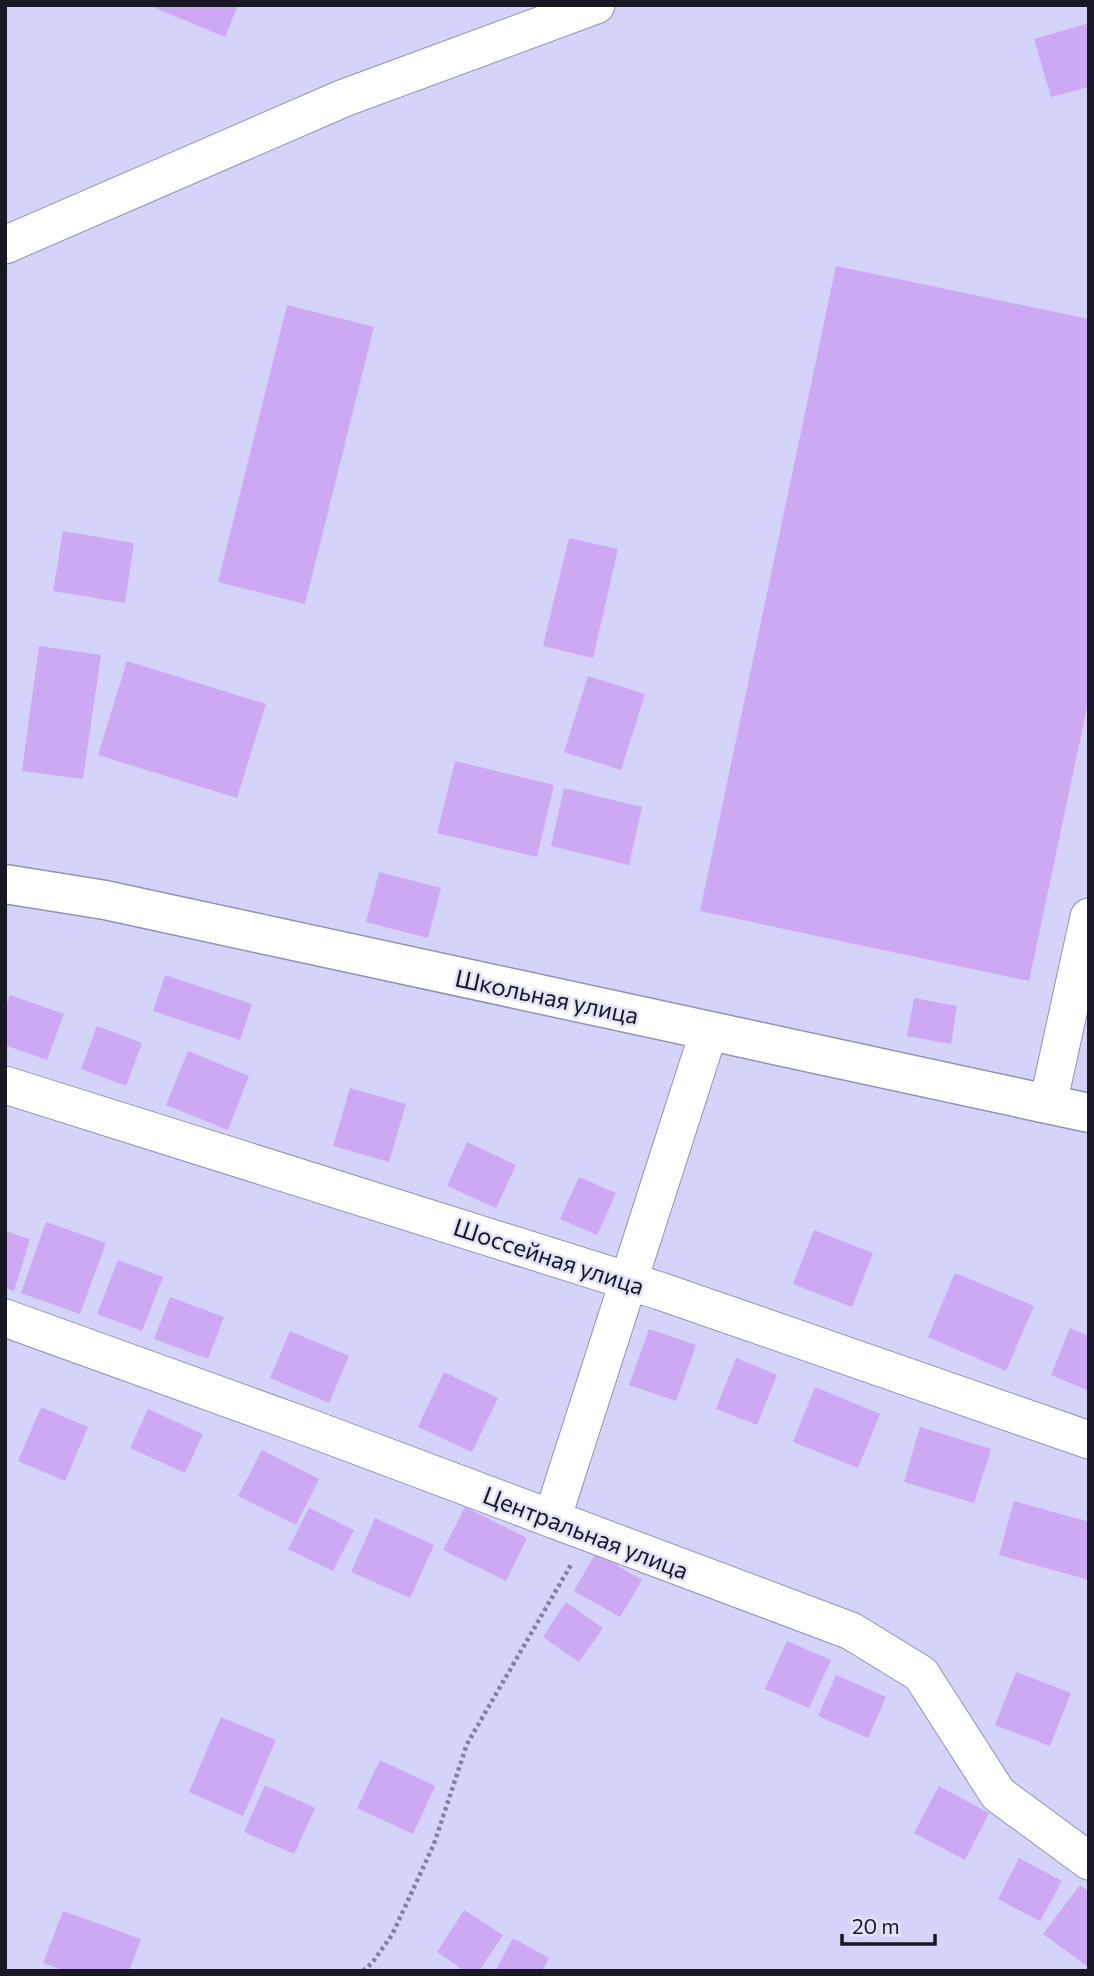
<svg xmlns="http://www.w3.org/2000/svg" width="1094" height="1976" font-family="Commissioner,sans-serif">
  <rect width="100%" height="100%" fill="#d4d3fa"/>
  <g fill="#cda9f3">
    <polygon points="148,5 238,5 225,37"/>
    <polygon points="1089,23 1089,87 1051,97 1034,39"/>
    <polygon points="836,266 1089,319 1089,698 1029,981 700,911"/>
    <polygon points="287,305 374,327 305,604 218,582"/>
    <polygon points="63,531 134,543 125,603 53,591"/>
    <polygon points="569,538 618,549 593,658 543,646"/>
    <polygon points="39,646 101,655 83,779 22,771"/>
    <polygon points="127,661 266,704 237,798 98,755"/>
    <polygon points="588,676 645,694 621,770 564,752"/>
    <polygon points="455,761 554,785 537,857 437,833"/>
    <polygon points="564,788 642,807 629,865 551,846"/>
    <polygon points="379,872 441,888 428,938 366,922"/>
    <polygon points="165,975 252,1004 240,1040 153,1011"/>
    <polygon points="10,995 64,1014 47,1060 5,1045 5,1009"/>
    <polygon points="914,998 957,1006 951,1044 907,1036"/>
    <polygon points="97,1026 142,1043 126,1086 81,1069"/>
    <polygon points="188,1051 249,1076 228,1130 166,1105"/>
    <polygon points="350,1088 406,1104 389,1162 333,1146"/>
    <polygon points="467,1142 516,1165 496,1208 447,1186"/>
    <polygon points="579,1177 616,1193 597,1235 560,1219"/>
    <polygon points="46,1222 106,1243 80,1314 21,1293"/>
    <polygon points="814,1230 873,1253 852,1307 793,1284"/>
    <polygon points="5,1231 30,1239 14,1291 5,1288"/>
    <polygon points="118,1260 163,1277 142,1331 97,1314"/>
    <polygon points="955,1273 1034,1306 1006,1371 928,1337"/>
    <polygon points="170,1297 224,1317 208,1359 154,1339"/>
    <polygon points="1070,1328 1089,1336 1089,1391 1051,1375"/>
    <polygon points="649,1329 696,1345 676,1401 629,1385"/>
    <polygon points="290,1331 349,1356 329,1403 270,1378"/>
    <polygon points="736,1358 777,1375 757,1425 716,1409"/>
    <polygon points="444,1372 498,1398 472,1452 418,1427"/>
    <polygon points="815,1387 880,1414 858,1468 793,1442"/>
    <polygon points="41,1407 88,1427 65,1481 18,1461"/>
    <polygon points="148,1409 203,1434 185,1473 130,1448"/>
    <polygon points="920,1427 991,1449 974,1503 904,1482"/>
    <polygon points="262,1450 319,1479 296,1525 238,1496"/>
    <polygon points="1014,1501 1089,1522 1089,1580 999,1555"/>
    <polygon points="465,1507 527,1538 506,1581 443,1550"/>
    <polygon points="309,1508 354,1530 333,1571 288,1549"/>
    <polygon points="375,1518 434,1545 410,1598 351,1572"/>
    <polygon points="596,1553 642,1580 620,1617 574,1591"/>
    <polygon points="566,1602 603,1628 579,1662 543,1637"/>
    <polygon points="787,1641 831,1660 809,1708 765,1689"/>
    <polygon points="1016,1672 1071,1693 1050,1746 995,1725"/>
    <polygon points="836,1675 886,1697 868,1738 818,1716"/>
    <polygon points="221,1717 276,1740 243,1816 189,1792"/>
    <polygon points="380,1760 435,1786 413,1834 357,1808"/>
    <polygon points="265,1785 315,1808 294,1854 244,1832"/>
    <polygon points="939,1786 989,1813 965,1860 914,1833"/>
    <polygon points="1019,1858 1062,1881 1040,1921 998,1899"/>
    <polygon points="1080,1885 1089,1892 1089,1963 1087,1966 1043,1934"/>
    <polygon points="464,1910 503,1935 479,1971 465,1971 437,1952"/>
    <polygon points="63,1911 141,1939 129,1971 65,1971 43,1963"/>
    <polygon points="513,1938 549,1958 542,1971 495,1971"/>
  </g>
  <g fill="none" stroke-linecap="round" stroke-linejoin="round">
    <defs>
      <g id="street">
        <polyline points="5,245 344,98 596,5"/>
        <polyline points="5,1085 660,1291 1089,1440"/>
        <polyline points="1048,1104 1089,917"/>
        <polyline points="5,1318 310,1428 851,1631 921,1674 998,1794 1089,1861"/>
        <polyline points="552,1519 709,1031"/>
      </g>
      <polyline id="primary" points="5,884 105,900 1089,1113"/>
    </defs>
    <use href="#street" stroke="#9392b6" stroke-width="39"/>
    <use href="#primary" stroke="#9392b6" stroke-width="41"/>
    <polyline stroke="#81819c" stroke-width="4.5" stroke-dasharray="3.5 3.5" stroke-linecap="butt" points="363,1971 372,1963 392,1935 434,1844 467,1744 572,1563"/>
    <use href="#street" stroke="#fff" stroke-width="37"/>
    <use href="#primary" stroke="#fff" stroke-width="38"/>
  </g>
  <g text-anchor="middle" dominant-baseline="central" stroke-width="5" stroke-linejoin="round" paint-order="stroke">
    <g font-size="24" fill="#181825" stroke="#e2e2fa">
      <text transform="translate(547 996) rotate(12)">Школьная улица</text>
      <text transform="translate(549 1256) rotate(18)">Шоссейная улица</text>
      <text transform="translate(586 1532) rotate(21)">Центральная улица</text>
    </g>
  </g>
  <rect width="1094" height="1976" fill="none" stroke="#181825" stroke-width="14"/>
  <path d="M842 1934v10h93v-10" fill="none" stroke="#181825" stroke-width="3.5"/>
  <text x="852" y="1934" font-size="21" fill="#181825" stroke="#e2e2fa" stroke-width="5" paint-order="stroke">20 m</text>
</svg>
